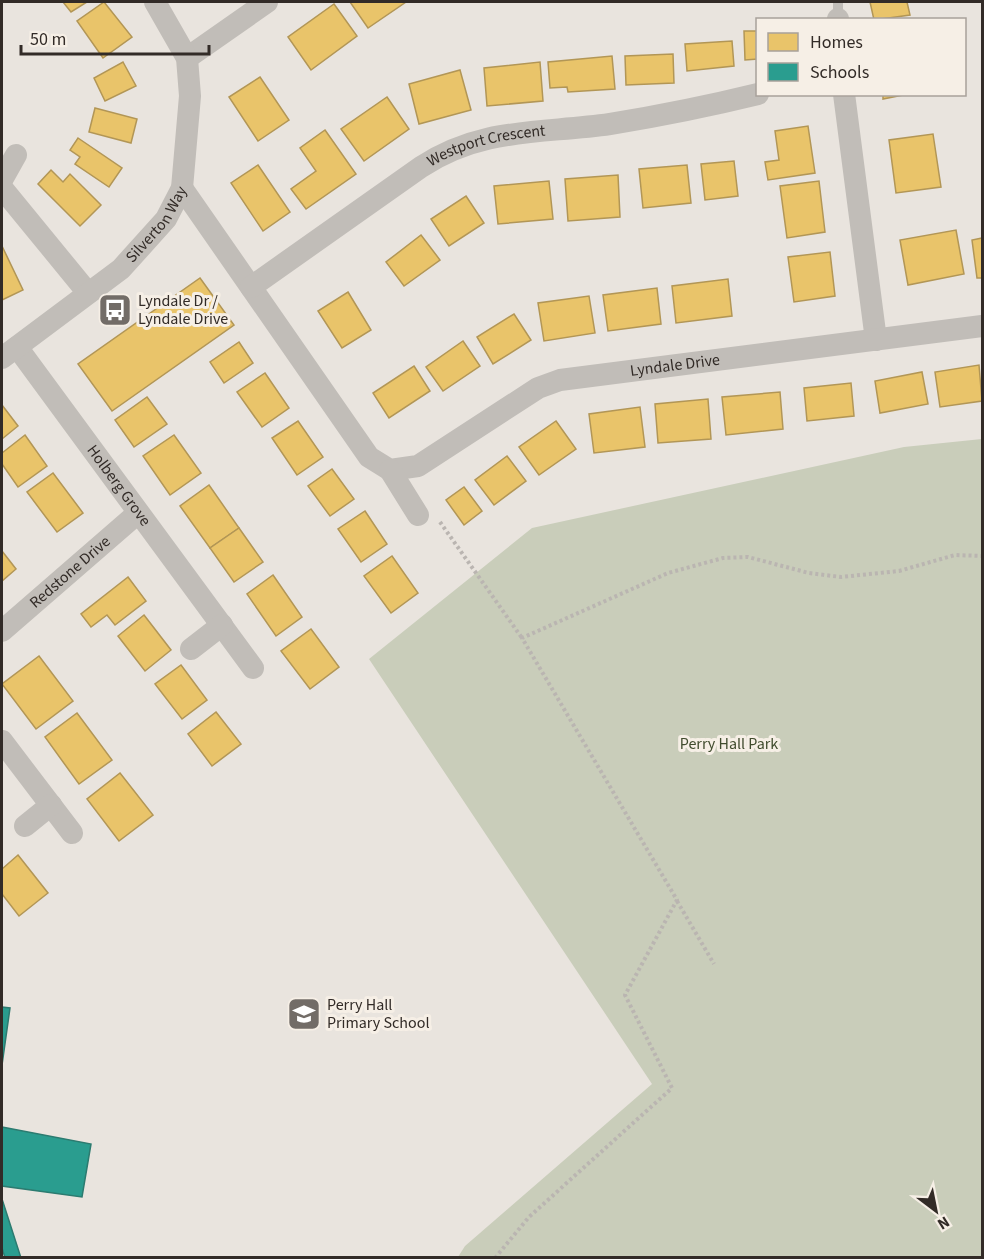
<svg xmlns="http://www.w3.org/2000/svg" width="984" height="1259" font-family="'Source Sans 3',sans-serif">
  <rect width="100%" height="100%" fill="#e9e4de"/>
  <polygon fill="#c9cdba" points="982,439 982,1257 458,1257 465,1246 652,1084 369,659 532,528 904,447"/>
  <g fill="#e9c46a" stroke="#b29656" stroke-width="1.5">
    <polygon points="63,2 87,2 71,12"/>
    <polygon points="104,2 132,37 103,58 77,21"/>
    <polygon points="350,2 406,2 368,28"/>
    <polygon points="870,2 907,2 910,15 874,20"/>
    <polygon points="334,4 357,36 311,70 288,37"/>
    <polygon points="744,31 758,31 758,59 745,60"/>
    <polygon points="732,41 734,66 687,71 685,44"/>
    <polygon points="673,54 674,83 626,85 625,56"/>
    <polygon points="612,56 615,89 568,92 567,87 550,88 548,62"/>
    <polygon points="123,62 136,86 105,101 94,78"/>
    <polygon points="540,62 543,101 487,106 484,68"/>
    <polygon points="460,70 471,110 419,124 409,84"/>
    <polygon points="260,77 289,120 258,141 229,97"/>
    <polygon points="883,94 908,94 883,99"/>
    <polygon points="387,97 409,129 364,161 341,129"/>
    <polygon points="95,108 137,119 131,143 89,132"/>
    <polygon points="808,126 815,173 768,180 765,162 779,160 775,131"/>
    <polygon points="325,130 356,174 306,209 291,189 316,171 300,148"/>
    <polygon points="933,134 941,187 896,193 889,140"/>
    <polygon points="78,138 122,168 109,187 75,164 80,157 70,150"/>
    <polygon points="734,161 738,196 705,200 701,164"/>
    <polygon points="258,165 290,212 263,231 231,183"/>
    <polygon points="687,165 691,203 643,208 639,169"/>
    <polygon points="51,170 63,182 70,174 101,205 80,226 38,184"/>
    <polygon points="618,175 620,217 568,221 565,179"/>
    <polygon points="549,181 553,219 498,224 494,186"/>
    <polygon points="819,181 825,232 787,238 780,186"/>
    <polygon points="466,196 484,223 449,246 431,219"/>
    <polygon points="956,230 964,274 908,285 900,240"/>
    <polygon points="421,235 440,260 404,286 386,262"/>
    <polygon points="982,238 982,278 977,278 972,240"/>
    <polygon points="2,246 23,290 2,300"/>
    <polygon points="830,252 835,296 794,302 788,257"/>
    <polygon points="200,278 234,325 112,411 78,364"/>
    <polygon points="728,279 732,316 676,323 672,286"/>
    <polygon points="657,288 661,324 608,331 603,295"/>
    <polygon points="348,292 371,330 342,348 318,311"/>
    <polygon points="589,296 595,333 544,341 538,303"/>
    <polygon points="514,314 531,340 493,364 477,337"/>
    <polygon points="463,341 480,366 443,391 426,367"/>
    <polygon points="239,342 253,363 224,383 210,362"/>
    <polygon points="979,365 982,401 940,407 935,372"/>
    <polygon points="414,366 430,391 389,418 373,393"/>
    <polygon points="922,372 928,404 880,413 875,381"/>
    <polygon points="265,373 289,408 262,427 237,392"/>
    <polygon points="851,383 854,416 807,421 804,388"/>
    <polygon points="780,392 783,429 726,435 722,397"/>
    <polygon points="147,397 167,424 134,447 115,420"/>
    <polygon points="708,399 711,439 658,443 655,404"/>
    <polygon points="2,405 18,426 2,439"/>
    <polygon points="640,407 645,447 594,453 589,414"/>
    <polygon points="298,421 323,457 297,475 272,438"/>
    <polygon points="556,421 576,449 539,475 519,447"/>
    <polygon points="25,435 47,466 18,487 2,464 2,453"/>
    <polygon points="174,435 201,473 170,495 143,456"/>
    <polygon points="507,456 526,481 494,505 475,480"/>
    <polygon points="332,469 354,499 330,516 308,486"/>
    <polygon points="53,473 83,513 57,532 27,492"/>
    <polygon points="209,485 239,528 210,548 180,506"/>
    <polygon points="464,487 482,511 464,525 446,500"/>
    <polygon points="365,511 387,544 361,562 338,529"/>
    <polygon points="239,528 263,562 234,582 210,548"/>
    <polygon points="2,551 16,569 2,581"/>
    <polygon points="392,556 418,593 391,613 364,576"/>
    <polygon points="273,575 302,617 276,636 247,594"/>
    <polygon points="128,577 146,601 115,625 107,615 91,627 81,614"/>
    <polygon points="144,615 171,650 145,671 118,636"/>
    <polygon points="311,629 339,667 310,689 281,651"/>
    <polygon points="39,656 73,701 36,729 2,684"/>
    <polygon points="181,665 207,700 182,719 155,684"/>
    <polygon points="216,712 241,744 212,766 188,734"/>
    <polygon points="77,713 112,760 79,784 45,737"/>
    <polygon points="120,773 153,815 119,841 87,799"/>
    <polygon points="18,855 48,893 19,916 2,894 2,869"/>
  </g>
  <g fill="#2a9d8f" stroke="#2c7b70" stroke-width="1.5">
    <polygon points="2,1007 10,1008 2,1065"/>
    <polygon points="2,1127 91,1144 82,1197 2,1186"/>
    <polygon points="2,1199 21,1258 5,1258 2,1248"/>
  </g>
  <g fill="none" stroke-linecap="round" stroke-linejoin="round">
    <g stroke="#bab5b1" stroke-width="4" stroke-dasharray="3 3" stroke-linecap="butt">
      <polyline points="440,522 522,638"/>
      <polyline points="677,901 714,964"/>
      <polyline points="495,1258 529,1217 672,1088 625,995 677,900 522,638 668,573 723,558 748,557 809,573 841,577 899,571 955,555 982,556"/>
    </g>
    <polyline stroke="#c1bdb8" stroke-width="10" points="838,19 838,2"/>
    <g stroke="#c1bdb8" stroke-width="22">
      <polyline points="838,19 838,20"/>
      <polyline points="187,58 267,2"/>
      <polyline points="844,94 876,340"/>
      <polyline points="2,180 16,155"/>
      <polyline points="2,188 88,293"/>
      <path id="s1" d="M182 188 369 457 390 470 418 466 538 388 560 380 982 326"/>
      <path id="s2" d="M251 287 421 167C482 127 540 134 610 124 659 116 709 106 758 94"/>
      <path id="s3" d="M17 347 253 668"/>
      <path id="s4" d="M2 358 121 269 166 219 182 188 190 96 187 58 155 2"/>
      <polyline points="390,470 418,515"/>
      <path id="s5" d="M2 631 138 513"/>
      <polyline points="191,649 222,625"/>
      <polyline points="2,741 72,833"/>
      <polyline points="25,826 51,805"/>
    </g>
  </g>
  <defs>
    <symbol id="bus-square" viewBox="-11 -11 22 22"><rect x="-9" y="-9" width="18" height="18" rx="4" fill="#726c67" stroke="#f6efe6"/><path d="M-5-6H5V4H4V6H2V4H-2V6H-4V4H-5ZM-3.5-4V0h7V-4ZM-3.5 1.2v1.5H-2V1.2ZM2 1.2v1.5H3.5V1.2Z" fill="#fff"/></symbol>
    <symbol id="school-square" viewBox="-11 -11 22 22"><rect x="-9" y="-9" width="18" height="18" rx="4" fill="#726c67" stroke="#f6efe6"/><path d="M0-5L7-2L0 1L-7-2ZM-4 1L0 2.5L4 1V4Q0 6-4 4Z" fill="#fff"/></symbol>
  </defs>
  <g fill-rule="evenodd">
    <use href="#bus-square" x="96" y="291" width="38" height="38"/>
    <use href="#school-square" x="285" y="995" width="38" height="38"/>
  </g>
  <g text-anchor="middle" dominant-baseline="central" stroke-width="6" stroke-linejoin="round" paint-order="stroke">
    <g font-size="16" fill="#322b27" stroke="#f6efe6">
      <text stroke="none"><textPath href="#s2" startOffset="278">Westport Crescent</textPath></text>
      <text stroke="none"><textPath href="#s4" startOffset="206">Silverton Way</textPath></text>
      <text stroke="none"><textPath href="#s1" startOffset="663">Lyndale Drive</textPath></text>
      <text stroke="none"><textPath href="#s3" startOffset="172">Holberg Grove</textPath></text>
      <text stroke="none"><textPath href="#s5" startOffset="90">Redstone Drive</textPath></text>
    </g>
    <g font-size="16" fill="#322b27" stroke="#f6efe6" text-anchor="start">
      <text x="138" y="301">Lyndale Dr /<tspan x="138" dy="18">Lyndale Drive</tspan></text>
      <text x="327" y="1005">Perry Hall<tspan x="327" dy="18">Primary School</tspan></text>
    </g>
    <g font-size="16" fill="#404c2e" stroke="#f6efe6">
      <text x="729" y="744">Perry Hall Park</text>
    </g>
  </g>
  <rect width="984" height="1259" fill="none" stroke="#322b27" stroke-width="6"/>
  <rect x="756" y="18" width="210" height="78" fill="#f6efe6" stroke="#a8a19a" stroke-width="1.5"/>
  <rect x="768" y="33" width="30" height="18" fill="#e9c46a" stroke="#a8a19a" stroke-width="1.5"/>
  <text x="810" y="48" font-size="18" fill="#322b27">Homes</text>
  <rect x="768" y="63" width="30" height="18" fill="#2a9d8f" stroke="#a8a19a" stroke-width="1.5"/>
  <text x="810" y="78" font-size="18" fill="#322b27">Schools</text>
  <g transform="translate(936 1211) rotate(148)" stroke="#f6efe6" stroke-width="4.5" paint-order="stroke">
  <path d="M0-4.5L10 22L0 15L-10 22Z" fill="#322b27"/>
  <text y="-9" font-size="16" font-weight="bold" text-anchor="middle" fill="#322b27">N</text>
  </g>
  <path d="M21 45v9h188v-9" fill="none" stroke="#322b27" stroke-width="3"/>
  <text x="30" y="45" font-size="18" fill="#322b27" stroke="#f6efe6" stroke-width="4.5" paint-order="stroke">50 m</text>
</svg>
